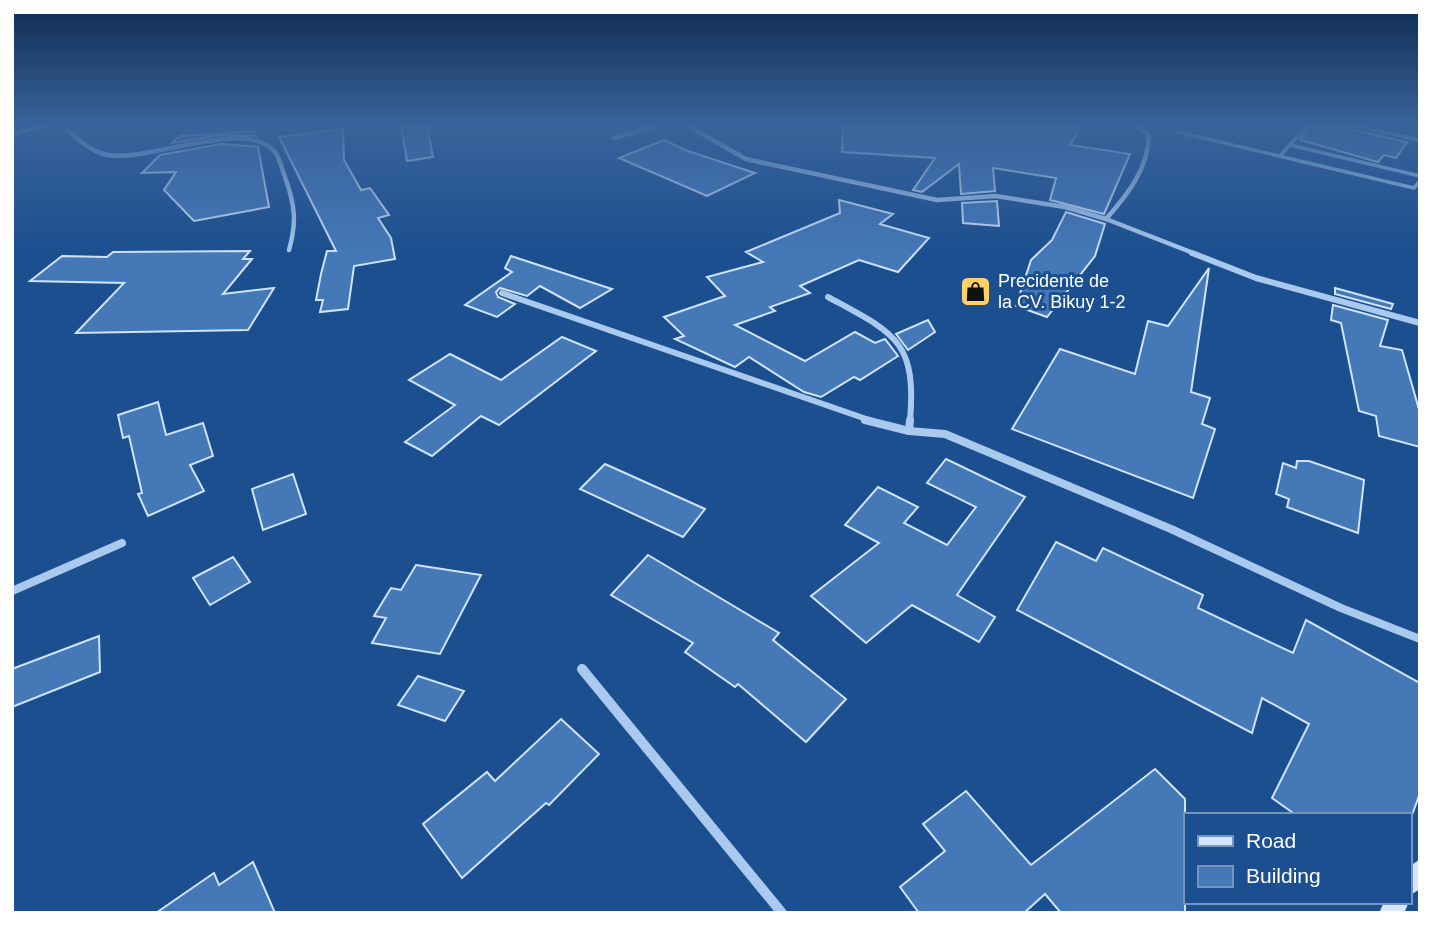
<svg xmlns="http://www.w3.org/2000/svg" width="1432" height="925" font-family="Arial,sans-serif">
  <rect width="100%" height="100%" fill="#1b4f8f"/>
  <g fill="#4478b7" stroke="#cfe3fa" stroke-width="2">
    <polygon points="401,126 427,126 433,157 407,161"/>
    <polygon points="843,126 1082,126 1070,145 1130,154 1104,214 1050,200 1056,178 993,168 995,191 961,194 959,164 922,192 913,190 935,158 842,152"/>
    <polygon points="1311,126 1351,126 1354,130 1407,142 1396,158 1384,155 1378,162 1300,140"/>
    <polygon points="343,129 344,160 361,190 370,188 389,215 378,218 391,238 395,259 354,266 348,309 320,312 323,300 316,300 321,274 327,251 336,251 279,137"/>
    <polygon points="255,131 256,136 220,135 172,143 180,136"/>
    <polygon points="664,140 685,150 755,173 707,196 619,158"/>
    <polygon points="221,144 258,147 269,207 194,221 164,190 176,172 142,173 160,155"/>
    <polygon points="839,200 893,214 880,224 929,238 898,272 859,260 800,286 810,293 770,307 775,311 735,325 805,361 855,332 875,343 885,339 898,356 860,380 854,377 821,397 804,392 749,357 735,367 675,339 684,336 664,317 725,296 707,277 763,262 746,252 840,213"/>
    <polygon points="997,201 999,226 963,223 962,203"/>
    <polygon points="1066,212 1105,224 1095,256 1047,317 1016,306 1031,260 1052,240"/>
    <polygon points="250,251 243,259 252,259 223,294 274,288 248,330 76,333 124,283 30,281 62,256 107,257 113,252"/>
    <polygon points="511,256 612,289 580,308 540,286 527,296 500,288 496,292 498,297 515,304 497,317 465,305 512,272 505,268"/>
    <polygon points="1209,268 1191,392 1210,398 1202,424 1215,429 1193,498 1012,429 1060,349 1135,374 1148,321 1168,326"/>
    <polygon points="1335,288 1393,304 1391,309 1335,294"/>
    <polygon points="1333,305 1388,320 1380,346 1402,350 1420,413 1420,447 1379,436 1376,416 1359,411 1341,323 1331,320"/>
    <polygon points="928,320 935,332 908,350 896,334"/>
    <polygon points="562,337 596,351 499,425 481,416 432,456 405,442 455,405 409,380 450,354 501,380"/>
    <polygon points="158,402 166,435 203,423 213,456 190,465 204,491 148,516 138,494 142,493 129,436 123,438 118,415"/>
    <polygon points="946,459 1025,497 957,595 995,617 979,642 912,605 866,643 811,596 879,543 845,525 878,487 918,507 904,523 947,545 976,507 927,483"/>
    <polygon points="1297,461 1309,461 1364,480 1358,533 1287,507 1289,499 1276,494 1283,463 1296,468"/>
    <polygon points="605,464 705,509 683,537 580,489"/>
    <polygon points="293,474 306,514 263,530 252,489"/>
    <polygon points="1056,542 1096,561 1103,548 1203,595 1198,608 1293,653 1306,620 1420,683 1420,793 1412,815 1296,815 1272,798 1309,724 1262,698 1252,733 1017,610"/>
    <polygon points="648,555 779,633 773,640 846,699 806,742 738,684 735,687 685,652 693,643 611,595"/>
    <polygon points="233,557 250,582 210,605 193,578"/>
    <polygon points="416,565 481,575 440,654 372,643 386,618 374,616 391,588 401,590"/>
    <polygon points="99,636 100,672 12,707 12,669"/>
    <polygon points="418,676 464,691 445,721 398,705"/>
    <polygon points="561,719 599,754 549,805 546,803 462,878 423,824 487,772 495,781"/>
    <polygon points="1155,769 1185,799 1185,913 1061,913 1045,894 1024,913 919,913 900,887 945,851 923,824 966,791 1031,865"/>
    <polygon points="253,862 275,913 156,913 214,873 219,885"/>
  </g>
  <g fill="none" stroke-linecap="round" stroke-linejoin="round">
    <g stroke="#a9c9ee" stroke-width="3.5">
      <polyline points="1355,126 1420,140"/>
      <polyline points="1178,132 1414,188 1420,181"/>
      <polyline points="1290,145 1420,176"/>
      <polyline points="1280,156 1307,126"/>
    </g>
    <g stroke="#a9c9ee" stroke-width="4.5">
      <path d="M63 126C76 137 90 152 108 155 150 162 246 117 275 152 280 159 282 169 285 177 295 205 297 222 289 250"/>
      <polyline points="688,126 746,159 937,200 996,196 1065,207 1106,219 1196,254"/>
      <polyline points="614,138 655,126"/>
      <path d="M1106 219C1128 194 1148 169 1149 135L1136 126"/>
    </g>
    <g stroke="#a9c9ee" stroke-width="6">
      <polyline points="1192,253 1256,278 1420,323"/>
      <polyline points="502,293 872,421"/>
      <path d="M828 297C894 333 917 340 910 421"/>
    </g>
    <g stroke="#a9c9ee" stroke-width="8">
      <polyline points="865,420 909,431 945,434 1171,529 1341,608 1420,639"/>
      <polyline points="909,431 910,420"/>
      <polyline points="12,591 122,543"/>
    </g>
    <polyline stroke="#a9c9ee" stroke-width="10" points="582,669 782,913"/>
    <g fill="#d6e6fa" fill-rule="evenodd">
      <polygon points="38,126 51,126 12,136 12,132"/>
      <polygon points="1420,859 1420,889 1409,896 1409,867"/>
      <polygon points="1384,902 1409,902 1404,913 1379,913"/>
    </g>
  </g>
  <linearGradient id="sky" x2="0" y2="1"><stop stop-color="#0f2b4f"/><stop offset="0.49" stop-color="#39639b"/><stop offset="1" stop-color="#39639b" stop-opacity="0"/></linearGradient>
  <rect width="1432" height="255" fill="url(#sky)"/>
  <defs>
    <symbol id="shop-square" viewBox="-11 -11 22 22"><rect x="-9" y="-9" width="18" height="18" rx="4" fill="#ffd166" stroke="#1b4f8f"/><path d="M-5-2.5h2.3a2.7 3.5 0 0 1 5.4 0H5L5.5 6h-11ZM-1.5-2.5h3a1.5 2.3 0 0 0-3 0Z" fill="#111"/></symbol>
  </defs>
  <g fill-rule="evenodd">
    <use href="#shop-square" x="958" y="274" width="35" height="35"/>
  </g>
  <g text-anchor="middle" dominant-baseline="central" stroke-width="6" stroke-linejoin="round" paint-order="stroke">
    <g font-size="18" fill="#fff" stroke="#1b4f8f" text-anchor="start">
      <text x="998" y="281">Precidente de<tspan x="998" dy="21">la CV. Bikuy 1-2</tspan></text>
    </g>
  </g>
  <rect width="1432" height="925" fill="none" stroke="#ffffff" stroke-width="28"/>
  <rect x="1184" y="813" width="228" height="91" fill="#1b4f8f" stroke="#7695bc" stroke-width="2"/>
  <rect x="1198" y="836" width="35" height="10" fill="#d6e6fa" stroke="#7695bc" stroke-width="2"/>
  <text x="1246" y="848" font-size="21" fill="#ffffff">Road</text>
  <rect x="1198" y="866" width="35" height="21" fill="#4478b7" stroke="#7695bc" stroke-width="2"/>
  <text x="1246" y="883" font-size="21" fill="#ffffff">Building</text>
</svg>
